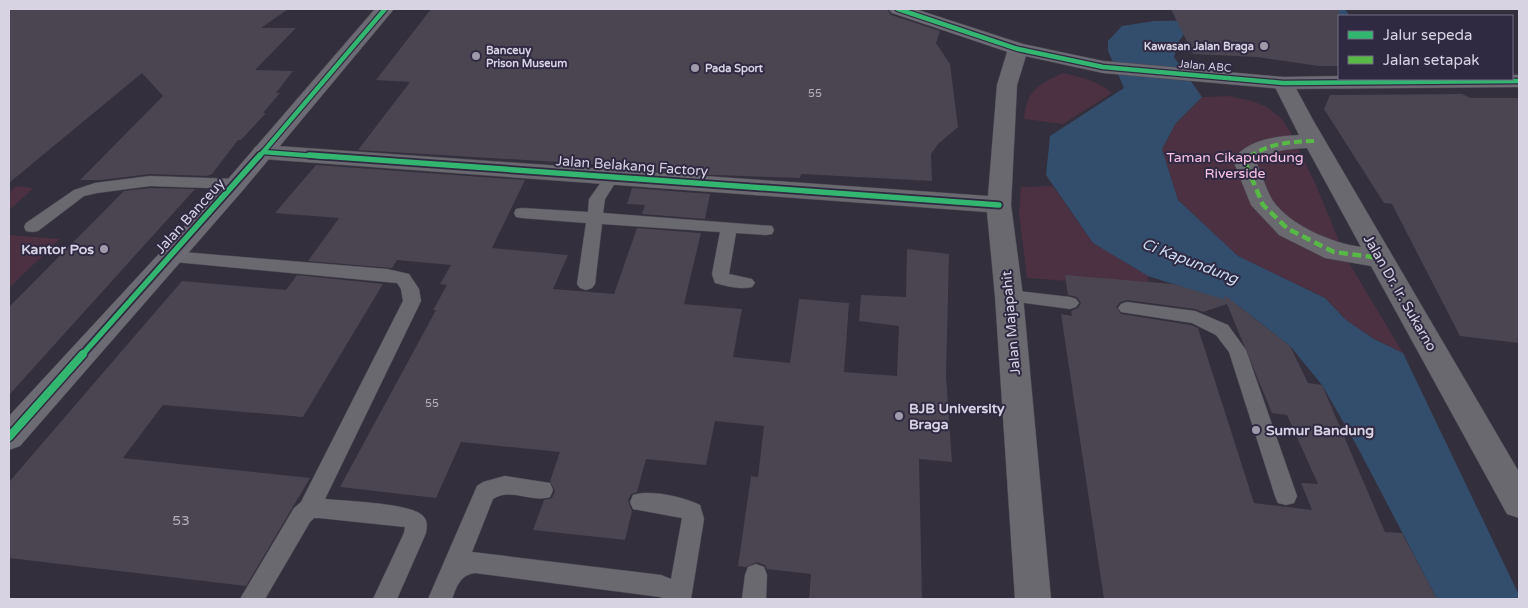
<svg xmlns="http://www.w3.org/2000/svg" width="1528" height="608" font-family="'Varela Round',sans-serif">
  <rect width="100%" height="100%" fill="#332f3c"/>
  <g fill="#4b3142">
    <path d="M1063 73C1082 77 1097 81 1112 93L1063 124 1024 119C1026 90 1039 84 1063 73Z"/>
    <polygon points="1229,96 1252,101 1267,107 1282,119 1291,133 1315,183 1346,258 1403,353 1374,339 1346,320 1325,298 1238,256 1178,200 1162,149 1176,123 1202,97"/>
    <polygon points="16,186 34,188 9,210 9,193"/>
    <polygon points="1053,186 1093,243 1148,276 1149,287 1027,278 1019,213 1021,187"/>
    <polygon points="9,235 60,239 9,288"/>
  </g>
  <polygon fill="#334d6c" points="1318,9 1345,9 1350,16 1339,16 1339,27 1325,32 1184,34 1179,41 1174,57 1202,97 1176,123 1162,149 1178,200 1238,256 1325,298 1346,320 1374,339 1403,353 1519,595 1519,599 1437,599 1358,448 1322,385 1290,346 1236,304 1148,276 1093,243 1046,175 1050,136 1124,88 1108,51 1108,41 1122,26 1154,21 1308,19"/>
  <g fill="#4b4451" fill-rule="evenodd">
    <polygon points="9,9 288,9 261,28 296,28 255,70 293,71 276,93 280,93 263,113 266,113 241,140 238,140 212,174 207,176 150,174 101,180 80,180 163,96 142,73 9,183"/>
    <polygon points="431,9 887,9 891,15 940,31 936,43 950,64 958,127 938,144 931,154 932,181 801,174 800,178 714,175 639,170 640,167 358,150 410,82 376,80"/>
    <polygon points="1171,9 1339,9 1339,66 1319,66 1257,57 1193,54"/>
    <polygon points="1462,94 1471,98 1519,98 1519,343 1460,336 1392,204 1384,203 1324,109 1330,95"/>
    <polygon points="316,165 525,180 492,248 568,255 553,289 614,294 637,228 701,233 684,304 742,309 733,357 790,363 799,299 849,303 844,372 897,376 899,326 859,321 861,295 906,297 907,249 949,254 946,376 952,462 919,459 922,599 809,599 811,574 767,569 765,565 757,562 746,567 738,566 751,476 758,477 764,426 715,421 706,465 646,459 637,492 631,494 628,501 632,511 625,540 533,530 544,500 552,498 555,491 550,481 560,452 461,442 436,498 340,487 436,310 433,310 447,285 440,284 451,265 397,260 392,268 308,261 339,218 275,213"/>
    <polygon points="150,188 195,189 9,395 9,307 124,191"/>
    <polygon points="632,188 710,194 705,219 642,214 645,205 627,204"/>
    <polygon points="297,275 383,284 303,417 163,405 123,458 310,478 246,586 9,558 9,482 182,281 286,290"/>
    <path d="M1065 275 1173 284 1226 300 1223 294 1290 346 1308 383 1322 385 1385 532 1402 533 1437 599H1104L1061 314 1072 316 1071 311 1078 308 1081 303 1077 297 1068 295ZM1127 300 1195 309 1203 312 1227 304 1272 413 1287 415 1318 484 1301 483 1312 510 1254 503 1198 328 1191 325 1121 314 1116 307 1120 302Z"/>
  </g>
  <g fill="none" stroke-linecap="round" stroke-linejoin="round">
    <defs>
      <g id="lane">
        <path d="M612 172 617 174 619 177 605 199 603 213 772 226 774 230 772 234 766 235 736 233 729 274 752 279 755 283 752 287C741 290 726 286 715 283L712 274 720 232 602 224 595 284 592 288 586 290 580 288 577 284 586 223 522 218 516 217 514 213 516 209 522 208 588 212 589 199 607 174Z"/>
        <polygon points="150,176 236,179 241,181 244,184 241,187 236,189 150,186 97,193 84,196 38,231 32,232 26,231 24,227 26,223 74,190 95,183"/>
        <path d="M170 251 387 269 409 274 419 289 421 301 325 499C344 501 409 503 422 515 428 520 427 526 426 533L397 599H373L404 533 405 527 319 518H314L310 522 265 599H240L294 508 301 502 403 301 401 289 397 283 164 261 162 257 164 253Z"/>
        <polygon points="1009,290 1070,297 1076,299 1079,303 1076,307 1070,309 1003,300 1000,296 1003,292"/>
        <polygon points="1127,302 1195,311 1228,325 1246,350 1297,496 1294,503 1286,505 1278,503 1275,496 1229,352 1216,335 1192,323 1121,312 1118,308 1121,304"/>
        <path d="M505 476 550 483 553 490 550 497C531 503 510 487 493 499L472 552 661 575 671 579 682 518 633 509 630 502 633 495C650 489 684 497 700 505L704 519 691 599H665L660 597 475 573C460 575 457 586 452 599H428L477 486 483 482Z"/>
        <polygon points="756,564 764,567 767,575 766,599 742,599 745,575 748,567"/>
      </g>
      <g id="street">
        <polygon points="1018,43 1025,45 1028,49 1017,85 1011,205 1023,296 1051,599 1015,599 995,296 987,212 263,159 255,157 252,152 255,147 263,145 988,196 997,85 1008,49 1011,45"/>
        <path d="M1283 77 1290 79 1293 83 1313 120 1519 472V518L1507 514 1371 266 1325 258 1279 235 1251 205 1233 160C1246 140 1277 136 1299 135L1273 83 1276 79ZM1307 148 1361 247C1332 243 1291 226 1273 201 1266 190 1262 174 1256 162 1272 150 1287 149 1307 148Z"/>
      </g>
      <g id="secondary">
        <polygon points="375,9 394,9 244,189 20,446 9,450 9,416 228,179"/>
        <polygon points="889,9 915,9 1023,44 1103,61 1283,77 1339,76 1339,79 1512,79 1512,75 1519,75 1519,87 1283,89 1103,73 1011,53 892,13"/>
      </g>
    </defs>
    <use href="#lane" stroke="#4e4a56" stroke-width="1"/>
    <use href="#street" stroke="#4e4a56" stroke-width="1"/>
    <use href="#secondary" stroke="#4e4a56" stroke-width="1"/>
    <use href="#lane" fill="#69696f" fill-rule="evenodd"/>
    <use href="#street" fill="#69696f" fill-rule="evenodd"/>
    <use href="#secondary" fill="#6c6b73" fill-rule="evenodd"/>
    <path stroke="#58b947" stroke-width="4" stroke-dasharray="8 4" stroke-linecap="butt" d="M1249 157C1269 143 1290 142 1314 141"/>
    <polyline stroke="#58b947" stroke-width="4.5" stroke-dasharray="9 4.5" stroke-linecap="butt" points="1251,155 1244,160 1263,205 1288,229 1334,252 1380,258"/>
    <defs>
      <g id="cycleway-far2">
        <polyline points="898,9 1018,49 1103,67 1283,83 1519,81"/>
        <polyline points="263,152 327,157"/>
        <polyline points="259,157 385,9"/>
      </g>
      <g id="cycleway-far1">
        <polyline points="309,155 999,205"/>
        <polyline points="82,355 260,155"/>
      </g>
      <polyline id="cycleway" points="9,437 83,354"/>
    </defs>
    <use href="#cycleway-far2" stroke="#302942" stroke-width="7"/>
    <use href="#cycleway-far1" stroke="#302942" stroke-width="9"/>
    <use href="#cycleway" stroke="#302942" stroke-width="11"/>
    <use href="#cycleway-far2" stroke="#33b770" stroke-width="4.5"/>
    <use href="#cycleway-far1" stroke="#33b770" stroke-width="5.5"/>
    <use href="#cycleway" stroke="#33b770" stroke-width="8"/>
  </g>
  <g fill="#9e9aa9" stroke="#302942" stroke-width="2">
    <circle cx="1264" cy="46" r="5"/>
    <circle cx="476" cy="56" r="5"/>
    <circle cx="695" cy="68" r="5"/>
    <circle cx="104" cy="249" r="5"/>
    <circle cx="899" cy="416" r="5"/>
    <circle cx="1256" cy="430" r="5"/>
  </g>
  <g text-anchor="middle" dominant-baseline="central" stroke-width="4" stroke-linejoin="round" paint-order="stroke">
    <g font-size="11" font-weight="bold" fill="#d7d3e3" stroke="#302942" text-anchor="start">
      <text x="1254" y="46" text-anchor="end">Kawasan Jalan Braga</text>
      <text x="486" y="50">Banceuy<tspan x="486" dy="13">Prison Museum</tspan></text>
      <text x="705" y="68">Pada Sport</text>
    </g>
    <g font-size="11" fill="#d7d3e3" stroke="#302942">
      <text transform="translate(1205 66) rotate(5)">Jalan ABC</text>
    </g>
    <g font-size="11" fill="#b4afbe">
      <text x="815" y="93">55</text>
      <text x="432" y="403">55</text>
    </g>
    <g font-size="14" fill="#fbc3e4" stroke="#302942">
      <text x="1235" y="157">Taman Cikapundung<tspan x="1235" dy="16">Riverside</tspan></text>
    </g>
    <g font-size="14" fill="#d7d3e3" stroke="#302942">
      <text transform="translate(632 166) rotate(4)">Jalan Belakang Factory</text>
      <text transform="translate(190 216) rotate(-48)">Jalan Banceuy</text>
      <text transform="translate(1400 293) rotate(60)">Jalan Dr. Ir. Sukarno</text>
      <text transform="translate(1011 323) rotate(-95)">Jalan Majapahit</text>
    </g>
    <g font-size="14" font-weight="bold" fill="#d7d3e3" stroke="#302942" text-anchor="start">
      <text x="94" y="249" text-anchor="end">Kantor Pos</text>
      <text x="909" y="408">BJB University<tspan x="909" dy="16">Braga</tspan></text>
      <text x="1266" y="430">Sumur Bandung</text>
    </g>
    <g font-size="14" fill="#b4afbe">
      <text x="181" y="520">53</text>
    </g>
    <g font-size="15" font-style="italic" fill="#cadef5" stroke="#302942">
      <text transform="translate(1190 261) rotate(21)">Ci Kapundung</text>
    </g>
  </g>
  <rect width="1528" height="608" fill="none" stroke="#d7d3e3" stroke-width="20"/>
  <rect x="1338" y="15" width="175" height="65" fill="#302942" stroke="#736d82"/>
  <rect x="1348" y="31" width="25" height="8" fill="#33b770" stroke="#736d82"/>
  <text x="1383" y="40" font-size="15" fill="#d7d3e3">Jalur sepeda</text>
  <rect x="1348" y="56" width="25" height="8" fill="#58b947" stroke="#736d82"/>
  <text x="1383" y="65" font-size="15" fill="#d7d3e3">Jalan setapak</text>
</svg>
